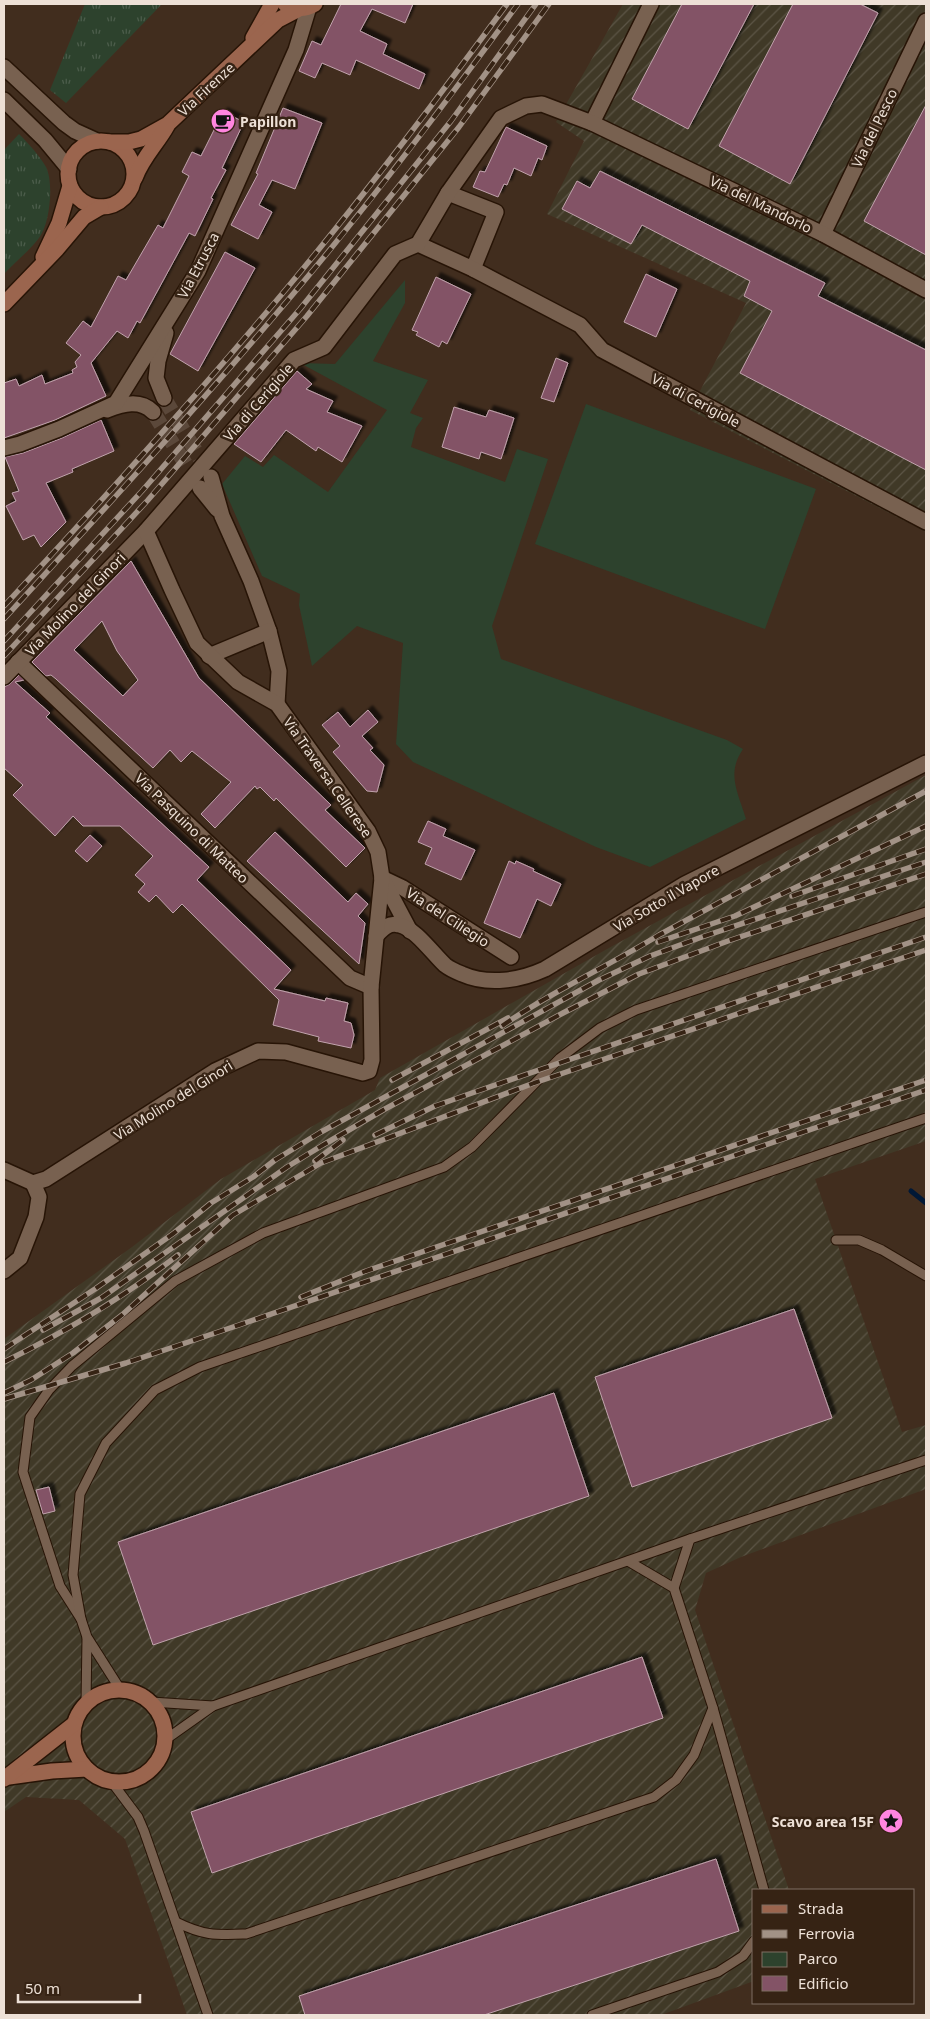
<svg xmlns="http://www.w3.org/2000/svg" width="930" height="2019" font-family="'Noto Sans',sans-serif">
  <defs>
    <pattern id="industrial-furrows" width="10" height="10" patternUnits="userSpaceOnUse" patternTransform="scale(1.25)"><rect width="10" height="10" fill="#403927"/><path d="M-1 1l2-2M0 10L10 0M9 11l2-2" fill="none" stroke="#5c5546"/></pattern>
    <pattern id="grass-tufts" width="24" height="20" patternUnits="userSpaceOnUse" patternTransform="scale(1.25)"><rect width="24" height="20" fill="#2d422d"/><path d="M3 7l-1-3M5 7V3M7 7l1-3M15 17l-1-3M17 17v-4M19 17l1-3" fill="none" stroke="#4c5d4b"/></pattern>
    <filter id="shadow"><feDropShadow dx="4.5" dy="-4.5" stdDeviation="1" flood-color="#0009"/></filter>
  </defs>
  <rect width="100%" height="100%" fill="#412d1e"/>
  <g fill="url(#industrial-furrows)">
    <polygon points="623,4 926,4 926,532 690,410 746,303 547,214 584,141 556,122"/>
    <polygon points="926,775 926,1141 815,1179 902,1432 926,1425 926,1489 741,1557 706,1573 695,1610 789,1890 754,1890 754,1981 661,2015 187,2015 125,1839 79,1800 26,1797 4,1812 4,1339 132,1247 221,1179 375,1090 380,1078 607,949"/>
  </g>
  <g fill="url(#grass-tufts)">
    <polygon points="85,4 162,4 66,103 50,90"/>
    <path d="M19 134C29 144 39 155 46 167 54 183 50 224 39 238 29 251 15 262 4 274V150Z"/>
  </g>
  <g fill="#2d422d">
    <path d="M405 280V303L373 361 428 380 410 413 423 418 416 428 411 447 505 482 517 449 548 459 492 626 501 659 727 740 743 749C726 774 738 792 746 819L650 867 596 847 413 762 396 744 403 643 357 626 312 666 299 605 300 594 262 576 222 484 245 456 263 467 274 455 328 492 387 410 300 363 335 364Z"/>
    <polygon points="586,404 816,489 765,629 535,544"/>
  </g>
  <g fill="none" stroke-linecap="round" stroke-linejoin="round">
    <polyline stroke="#001836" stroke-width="5" points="911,1191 926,1203"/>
  </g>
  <g fill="#835366" stroke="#c1a3ad" fill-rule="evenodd" filter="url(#shadow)">
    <polygon points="341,4 413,4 405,23 372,9 360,31 387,44 383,54 425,74 419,89 356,60 350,75 322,63 315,78 299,71 312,41 321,45"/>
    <polygon points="682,4 754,4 688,129 632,99"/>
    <polygon points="793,4 860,4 878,13 790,184 719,146"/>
    <polygon points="926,105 926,255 864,221"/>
    <polygon points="283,108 322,123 295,189 272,180 259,205 272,212 258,239 231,225 258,174 256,173"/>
    <polygon points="223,112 244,122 222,168 226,170 211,198 213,199 195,236 189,233 140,323 137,321 128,338 117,331 91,363 106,396 55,420 4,438 4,383 16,379 19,386 42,375 45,384 73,373 72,370 77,367 75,362 81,355 66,343 83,321 91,327 118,276 126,280 158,225 163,228 189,176 182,172 192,152 201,156"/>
    <polygon points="506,127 547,146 542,160 538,158 531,176 514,168 507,185 504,184 498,197 473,187 480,171 485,172"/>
    <polygon points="600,171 825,283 818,296 926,350 926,470 740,373 772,311 744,296 750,281 642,225 631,244 562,209 577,181 590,188"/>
    <polygon points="225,252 255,268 198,371 170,354"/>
    <polygon points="646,274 677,289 656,337 624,322"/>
    <polygon points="436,277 471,294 447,344 442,341 439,347 416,335 418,332 412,330"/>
    <polygon points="556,358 568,363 554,402 541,398"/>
    <polygon points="297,371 312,384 306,389 333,401 327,412 362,426 342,462 318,447 316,451 286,430 261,462 234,444"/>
    <polygon points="454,407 486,417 489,410 514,418 501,459 481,452 479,459 442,447"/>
    <polygon points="101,420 114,451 72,469 73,472 46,483 66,522 41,547 34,535 23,540 6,506 16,501 12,493 19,491 5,457 23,453 62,438"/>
    <path d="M131 561 199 678 331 805 325 810 365 848 346 867 276 798 274 801 260 787 257 789 255 786 215 828 201 814 231 782 192 751 181 762 170 750 153 768 56 679 51 675 46 676 32 662ZM102 621 117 651 138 680 123 696 74 650Z"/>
    <polygon points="19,675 24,680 15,682 50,713 46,717 209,867 197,880 291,970 274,989 325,1001 326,998 348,1003 344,1021 351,1023 354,1035 351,1048 318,1041 319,1037 273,1025 279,1000 182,904 173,913 156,895 149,902 138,892 145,884 135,875 153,856 120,826 83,826 73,816 55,836 13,795 23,785 4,768 4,687 10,684"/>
    <polygon points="368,710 378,722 362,736 373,748 370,750 384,765 377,792 367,791 333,752 340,746 322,725 338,712 350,727"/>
    <polygon points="428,821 446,829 443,836 475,850 461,880 425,864 432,848 418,842"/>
    <polygon points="275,832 348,902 356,893 368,904 358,916 365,923 359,964 247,861"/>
    <polygon points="90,835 102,846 87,862 75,851"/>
    <polygon points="509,861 515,864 516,861 534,869 533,871 561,884 551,906 537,899 520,938 484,923"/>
    <polygon points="794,1309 832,1418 632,1487 595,1377"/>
    <polygon points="554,1393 589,1496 153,1645 118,1542"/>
    <polygon points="49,1487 55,1511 43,1514 36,1490"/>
    <polygon points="642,1657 663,1718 212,1873 191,1812"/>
    <polygon points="716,1859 739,1931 484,2015 305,2015 299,1996"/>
  </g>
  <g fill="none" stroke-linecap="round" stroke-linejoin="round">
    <g stroke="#5b483a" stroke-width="15" stroke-dasharray="15 8" stroke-linecap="butt">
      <polyline points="164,398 210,475"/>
      <polyline points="153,412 200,487"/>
    </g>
    <defs>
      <g id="lane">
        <polyline points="836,1240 859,1240 882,1250 926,1276"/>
        <polyline points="628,1561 674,1588 713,1708 764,1890"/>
        <polyline points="674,1588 690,1539"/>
        <polyline points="81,1619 60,1586 23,1472 30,1417 49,1390 72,1366 175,1281 263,1233 444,1167 472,1147 560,1058 600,1028 636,1010 926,912"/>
        <polyline points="120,1689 87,1637 81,1619 73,1575 80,1494 106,1443 155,1390 200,1367 926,1118"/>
        <polyline points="151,1702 213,1706"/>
        <polyline points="86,1703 87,1638"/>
        <polyline points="165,1740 213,1706 690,1539 926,1460"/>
        <polyline points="111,1781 138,1817 144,1831 208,2015"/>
        <path d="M176 1922C204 1936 216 1935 246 1934L654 1797 676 1780 694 1755 713 1708"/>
        <polyline points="592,2015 718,1972 743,1956 754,1941"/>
      </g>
      <g id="street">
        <polyline points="4,67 64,123 75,131 97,141"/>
        <polyline points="4,100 45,140 69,169"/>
        <polyline points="592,123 651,4"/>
        <polyline points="448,193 496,212 473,269"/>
        <polyline points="823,234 926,21"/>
        <polyline points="418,244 473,269 580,325 602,350 926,522"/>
        <polyline points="164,398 156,378 158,361 166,333"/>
        <path d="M107 410C123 404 140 399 153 412"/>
        <polyline points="4,448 20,444 59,429 116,403 198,271 296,50 309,7"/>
        <polyline points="211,477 222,516 251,581 269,631 279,671 277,704"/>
        <polyline points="200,488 217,509"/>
        <polyline points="209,656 269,631"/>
        <polyline points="18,662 350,978 371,987"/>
        <polyline points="4,677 146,531 294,360 324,347 395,254 418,244 448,193 501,118 526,106 542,104 592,123 823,234 926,290"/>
        <polyline points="382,878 403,888 511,957"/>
        <polyline points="382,878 410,931"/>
        <path d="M376 936C382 929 389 922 399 925 415 928 433 954 445 965 450 969 457 972 462 974 489 986 521 980 545 969L685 884 926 763"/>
        <polyline points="4,1170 33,1183"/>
        <polyline points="4,1271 20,1258 36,1217 39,1197 33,1183 46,1179 215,1071 258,1051 286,1052 363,1073 369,1071 372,1060 371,987 382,878 378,852 368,831 277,704 238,682 197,643 172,590 146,531"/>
      </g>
      <g id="secondary">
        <path d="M285 4C295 10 305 10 315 4"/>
        <polyline points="253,38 272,4"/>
        <circle cx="101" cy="174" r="33"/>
        <polyline points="110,142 129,142 141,139 168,124 278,20 299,9"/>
        <path d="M135 178C142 158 157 144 167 126"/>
        <polyline points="43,257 59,223 70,186"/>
        <polyline points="4,304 57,249 84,217 101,207"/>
        <circle cx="119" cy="1736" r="46"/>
        <polyline points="9,1777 52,1771 87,1769"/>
        <polyline points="4,1779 74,1724"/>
      </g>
    </defs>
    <use href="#lane" stroke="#271406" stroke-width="11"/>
    <use href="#street" stroke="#271406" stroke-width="18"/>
    <use href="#secondary" stroke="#271406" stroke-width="18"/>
    <use href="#lane" stroke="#786150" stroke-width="9"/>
    <use href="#street" stroke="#786150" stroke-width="15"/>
    <use href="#secondary" stroke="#9b654e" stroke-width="15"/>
    <defs>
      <g id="rail">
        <path d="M4 606C99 504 192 401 282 294 361 200 435 102 507 4"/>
        <path d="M4 619C100 514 196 409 288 300 369 205 445 104 518 4"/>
        <polyline points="4,641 142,491 300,309 451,121 536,4"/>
        <polyline points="4,656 148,500 307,316 459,127 549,4"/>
        <polyline points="792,896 926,849"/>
        <polyline points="658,942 735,916 926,826"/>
        <path d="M502 1026C552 991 607 967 659 935L926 791"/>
        <polyline points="392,1080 508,1018"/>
        <polyline points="375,1135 435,1106 472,1093 926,937"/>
        <polyline points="315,1161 343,1140"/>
        <polyline points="301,1297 366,1271 926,1080"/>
        <polyline points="43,1330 101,1298 287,1167 323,1145 385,1109 563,1013 639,974 728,941 926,874"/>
        <polyline points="4,1349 95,1289 174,1233 211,1203 253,1177 275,1160 321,1132 599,980 650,956 702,937 926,862"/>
        <path d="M4 1362C67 1331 123 1298 178 1255"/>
        <polyline points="4,1393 31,1380 73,1353 122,1315 233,1215 321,1163 534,1083 926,950"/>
        <polyline points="4,1399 126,1363 239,1325 926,1090"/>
      </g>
    </defs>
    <use href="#rail" stroke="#a29286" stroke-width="5.5"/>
    <use href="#rail" stroke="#362314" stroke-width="4" stroke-dasharray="11" stroke-linecap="butt"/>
  </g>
  <defs>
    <symbol id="cafe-disc" viewBox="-11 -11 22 22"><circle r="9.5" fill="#ff85df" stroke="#362314"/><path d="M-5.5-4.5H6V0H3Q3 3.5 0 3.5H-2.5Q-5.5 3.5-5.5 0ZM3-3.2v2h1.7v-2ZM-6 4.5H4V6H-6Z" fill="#111"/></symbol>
    <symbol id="sight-disc" viewBox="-11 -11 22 22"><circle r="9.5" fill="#ff85df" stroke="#362314"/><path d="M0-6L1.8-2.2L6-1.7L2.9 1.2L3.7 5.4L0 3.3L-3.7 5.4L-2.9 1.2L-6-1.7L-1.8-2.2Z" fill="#111"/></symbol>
  </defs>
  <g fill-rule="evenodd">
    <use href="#cafe-disc" x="209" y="107" width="28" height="28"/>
    <use href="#sight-disc" x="877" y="1807" width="28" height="28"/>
  </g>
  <g text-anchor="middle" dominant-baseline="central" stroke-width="5" stroke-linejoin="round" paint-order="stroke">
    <g font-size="14" fill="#ede0d6" stroke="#362314">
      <text transform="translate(206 89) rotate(-43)">Via Firenze</text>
      <text transform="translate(874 128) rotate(-64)">Via del Pesco</text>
      <text transform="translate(761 204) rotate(26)">Via del Mandorlo</text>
      <text transform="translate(198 265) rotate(-62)">Via Etrusca</text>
      <text transform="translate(696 400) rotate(28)">Via di Cerigiole</text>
      <text transform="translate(258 402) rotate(-49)">Via di Cerigiole</text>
      <text transform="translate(75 604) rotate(-46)">Via Molino del Ginori</text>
      <text transform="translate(328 777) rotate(55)">Via Traversa Cellerese</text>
      <text transform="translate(192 828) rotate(44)">Via Pasquino di Matteo</text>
      <text transform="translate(666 898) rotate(-30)">Via Sotto il Vapore</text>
      <text transform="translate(448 917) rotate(33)">Via del Ciliegio</text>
      <text transform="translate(173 1100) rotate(-32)">Via Molino del Ginori</text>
    </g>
    <g font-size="14" font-weight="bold" fill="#ede0d6" stroke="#362314" text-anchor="start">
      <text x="240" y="121">Papillon</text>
      <text x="874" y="1821" text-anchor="end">Scavo area 15F</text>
    </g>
  </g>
  <rect width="930" height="2019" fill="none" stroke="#ede0d6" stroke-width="10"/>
  <rect x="752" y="1889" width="162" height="115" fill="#362314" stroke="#7f6f62"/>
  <rect x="762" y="1905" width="25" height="8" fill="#9b654e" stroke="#7f6f62"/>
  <text x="798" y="1914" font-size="15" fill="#ede0d6">Strada</text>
  <rect x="762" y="1930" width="25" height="8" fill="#a29286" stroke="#7f6f62"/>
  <text x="798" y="1939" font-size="15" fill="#ede0d6">Ferrovia</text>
  <rect x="762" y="1952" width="25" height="15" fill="#2d422d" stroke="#7f6f62"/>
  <text x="798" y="1964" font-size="15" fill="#ede0d6">Parco</text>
  <rect x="762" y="1976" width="25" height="15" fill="#835366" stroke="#7f6f62"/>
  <text x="798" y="1989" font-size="15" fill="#ede0d6">Edificio</text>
  <path d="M18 1994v8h122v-8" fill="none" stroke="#ede0d6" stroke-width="2.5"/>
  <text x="25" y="1994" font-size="15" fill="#ede0d6" stroke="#362314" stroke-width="4" paint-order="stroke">50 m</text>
</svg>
